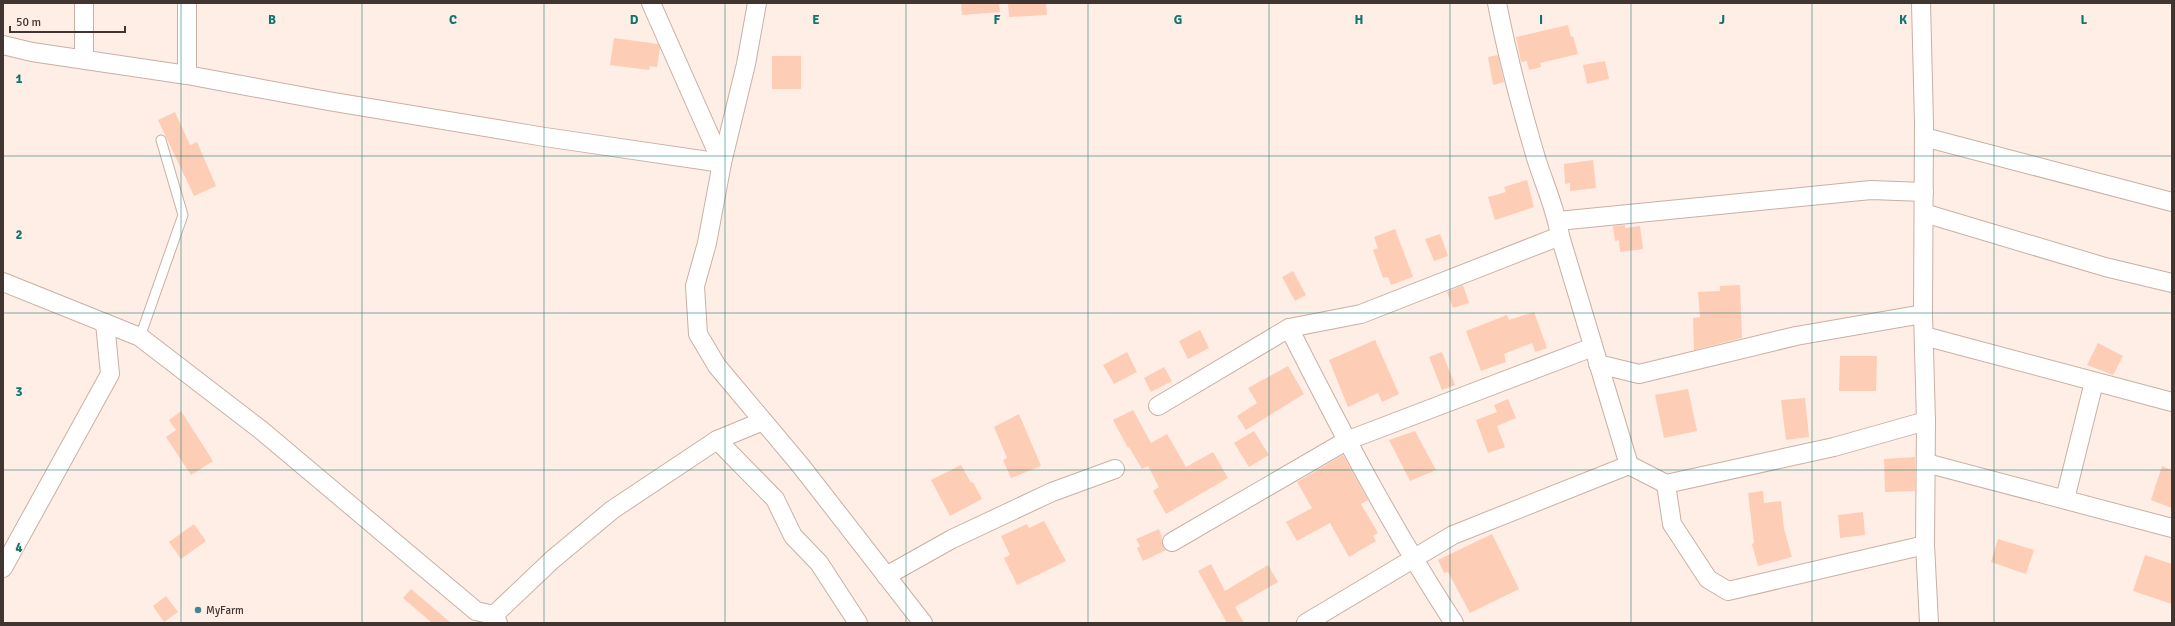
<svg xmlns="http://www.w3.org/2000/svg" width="2175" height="626" font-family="Signika,sans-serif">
  <rect width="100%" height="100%" fill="#feeee6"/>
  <g fill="#fdcdb6">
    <polygon points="961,3 999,3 1000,12 962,15"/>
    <polygon points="1008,3 1046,3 1047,15 1009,17"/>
    <polygon points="1568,25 1571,37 1573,36 1578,54 1540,63 1541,67 1529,70 1527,61 1521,62 1516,37"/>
    <polygon points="614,38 658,44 660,48 657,67 650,66 649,70 610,65"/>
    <polygon points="1498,55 1504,82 1493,85 1488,57"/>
    <rect x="772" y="56" width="29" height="33"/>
    <polygon points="1605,61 1609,79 1587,84 1583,65"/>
    <polygon points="175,112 190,145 197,142 216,186 194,196 158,120"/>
    <polygon points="1593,160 1596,188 1570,191 1570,183 1565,184 1564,164"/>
    <polygon points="1527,180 1534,207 1495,220 1488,197 1506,192 1504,187"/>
    <polygon points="1625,225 1625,228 1640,226 1643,249 1620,252 1619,240 1615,241 1613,226"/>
    <polygon points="1395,229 1413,277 1391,285 1388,277 1383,278 1373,250 1378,248 1374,237"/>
    <polygon points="1440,234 1448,256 1434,261 1425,239"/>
    <polygon points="1293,271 1306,295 1295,301 1282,277"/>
    <polygon points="1463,285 1469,303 1453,308 1447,292"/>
    <polygon points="1740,285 1742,338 1694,350 1693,318 1700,317 1698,292 1720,291 1720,286"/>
    <polygon points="1534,312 1547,348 1535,352 1532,343 1504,354 1506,362 1481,371 1466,331 1507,315 1509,320"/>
    <polygon points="1200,330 1209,348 1188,359 1179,341"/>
    <polygon points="1375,340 1399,394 1382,402 1378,393 1348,407 1329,360"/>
    <polygon points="2098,343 2123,356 2113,375 2087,365"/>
    <polygon points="1127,352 1137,372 1114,384 1103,365"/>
    <polygon points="1442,352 1455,385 1442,390 1429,357"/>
    <polygon points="1840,356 1877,356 1876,391 1839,391"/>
    <polygon points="1288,366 1304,394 1246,430 1237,416 1257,403 1248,388"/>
    <polygon points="1164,367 1172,381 1151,392 1144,378"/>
    <polygon points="1688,389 1697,431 1664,438 1655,395"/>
    <polygon points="1805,398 1809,437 1786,440 1781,400"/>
    <polygon points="1508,399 1516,418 1497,426 1505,447 1488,453 1476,420 1497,412 1494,405"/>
    <polygon points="1133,410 1151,443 1167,434 1186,467 1213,452 1228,478 1166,514 1153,491 1159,487 1148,466 1142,469 1129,447 1128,448 1113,420"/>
    <polygon points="181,411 213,461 191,475 166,437 176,430 169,420"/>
    <polygon points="1019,414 1041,466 1011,478 1003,460 1007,458 994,427"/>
    <polygon points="1254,431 1269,455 1249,467 1234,443"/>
    <polygon points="1415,431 1436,470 1410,481 1389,440"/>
    <polygon points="1343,455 1368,500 1361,504 1378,533 1373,536 1376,541 1349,557 1330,523 1297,541 1286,522 1312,508 1297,482"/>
    <polygon points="1915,457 1915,491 1885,492 1884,459"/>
    <polygon points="961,465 971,483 973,482 982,499 950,516 931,480"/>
    <polygon points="2162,466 2172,470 2172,508 2151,500"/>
    <polygon points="1763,491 1764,503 1781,501 1784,529 1792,557 1758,566 1752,544 1754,543 1748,493"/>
    <polygon points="1863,512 1865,535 1840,538 1838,515"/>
    <polygon points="1044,521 1066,561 1017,585 1004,558 1010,555 1001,536 1027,524 1029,528"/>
    <polygon points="194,524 206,541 181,559 169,542"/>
    <polygon points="1159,529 1162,538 1163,547 1166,550 1143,561 1137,548 1140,546 1136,539"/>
    <polygon points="1492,534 1519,589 1470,613 1448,572 1444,573 1438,560"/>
    <polygon points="1998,539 2034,550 2026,574 1991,562"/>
    <polygon points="2145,555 2172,564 2172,604 2133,591"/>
    <polygon points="1211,564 1225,591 1268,565 1278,582 1235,607 1244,623 1227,623 1198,571"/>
    <polygon points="411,589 451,623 432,623 403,598"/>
    <polygon points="166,596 178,612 164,622 153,606"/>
  </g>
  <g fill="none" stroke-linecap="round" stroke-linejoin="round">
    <defs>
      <polyline id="lane" points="140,337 183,215 161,140"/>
      <g id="street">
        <polyline points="651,3 722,163"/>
        <path d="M1497 3C1507 55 1521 107 1536 158 1544 184 1556 209 1560 236L1629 465 1666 484 1834 447 1926 421"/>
        <polyline points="1921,3 1924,123 1923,314 1926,421 1925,545 1929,623"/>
        <polyline points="3,45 32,52 187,75 328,101 545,137 722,163 707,243 695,286 698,334 717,366 801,466 923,623"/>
        <polyline points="84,58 84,3"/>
        <polyline points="187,75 187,3"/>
        <polyline points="1924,137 2172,202"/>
        <polyline points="722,163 746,64 757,3"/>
        <polyline points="1924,213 2105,267 2172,283"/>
        <polyline points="1558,221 1871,190 1924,192"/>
        <polyline points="3,282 140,337 261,430 476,611 494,615 498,623"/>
        <path d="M1289 328C1340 429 1392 528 1454 623"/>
        <polyline points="1924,336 2172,402"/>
        <polyline points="1598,364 1639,374 1796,336 1923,314"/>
        <polyline points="1158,406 1289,328 1361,314 1560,236"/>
        <polyline points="717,440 775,499 793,536 819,563 858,623"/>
        <polyline points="1926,463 2172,528"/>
        <polyline points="1666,484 1672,524 1708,579 1728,591 1925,545"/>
        <polyline points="2065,499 2094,382"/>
        <polyline points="1172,542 1346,441 1593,347"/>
        <polyline points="3,568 110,374 105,323"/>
        <polyline points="886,576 952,539 1052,492 1115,469"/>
        <polyline points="494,615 552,560 612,510 717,440 763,421"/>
        <polyline points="1306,623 1453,535 1629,465"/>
      </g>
    </defs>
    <use href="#lane" stroke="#c9b0a4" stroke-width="11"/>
    <use href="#street" stroke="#c9b0a4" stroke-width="20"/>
    <use href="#lane" stroke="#fff" stroke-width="9"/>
    <use href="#street" stroke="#fff" stroke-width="18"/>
  </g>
  <path fill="none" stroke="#0f766e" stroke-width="1" stroke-opacity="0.55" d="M181 3V623M362 3V623M544 3V623M725 3V623M906 3V623M1088 3V623M1269 3V623M1450 3V623M1631 3V623M1812 3V623M1994 3V623M3 156H2172M3 313H2172M3 470H2172"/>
  <circle fill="#438496" stroke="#feeee6" stroke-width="1.5" cx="198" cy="610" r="4"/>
  <g text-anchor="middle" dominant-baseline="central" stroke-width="3" stroke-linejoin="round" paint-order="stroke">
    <g font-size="11" fill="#403530" stroke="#feeee6" text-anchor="start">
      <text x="206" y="610">MyFarm</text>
    </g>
  </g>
  <g font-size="13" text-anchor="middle" font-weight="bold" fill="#0f766e" stroke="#feeee6" stroke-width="3" stroke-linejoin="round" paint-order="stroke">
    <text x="272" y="24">B</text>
    <text x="453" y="24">C</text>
    <text x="634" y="24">D</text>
    <text x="816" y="24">E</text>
    <text x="997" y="24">F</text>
    <text x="1178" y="24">G</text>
    <text x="1359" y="24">H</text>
    <text x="1541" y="24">I</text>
    <text x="1722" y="24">J</text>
    <text x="1903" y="24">K</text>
    <text x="2084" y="24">L</text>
    <text x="19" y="83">1</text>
    <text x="19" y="239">2</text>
    <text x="19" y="396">3</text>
    <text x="19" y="552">4</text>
  </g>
  <rect width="2175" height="626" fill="none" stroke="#403530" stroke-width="8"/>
  <path d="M10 26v6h115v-6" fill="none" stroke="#403530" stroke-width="2"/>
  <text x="16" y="26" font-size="12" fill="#403530" stroke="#feeee6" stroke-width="3" paint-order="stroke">50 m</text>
</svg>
